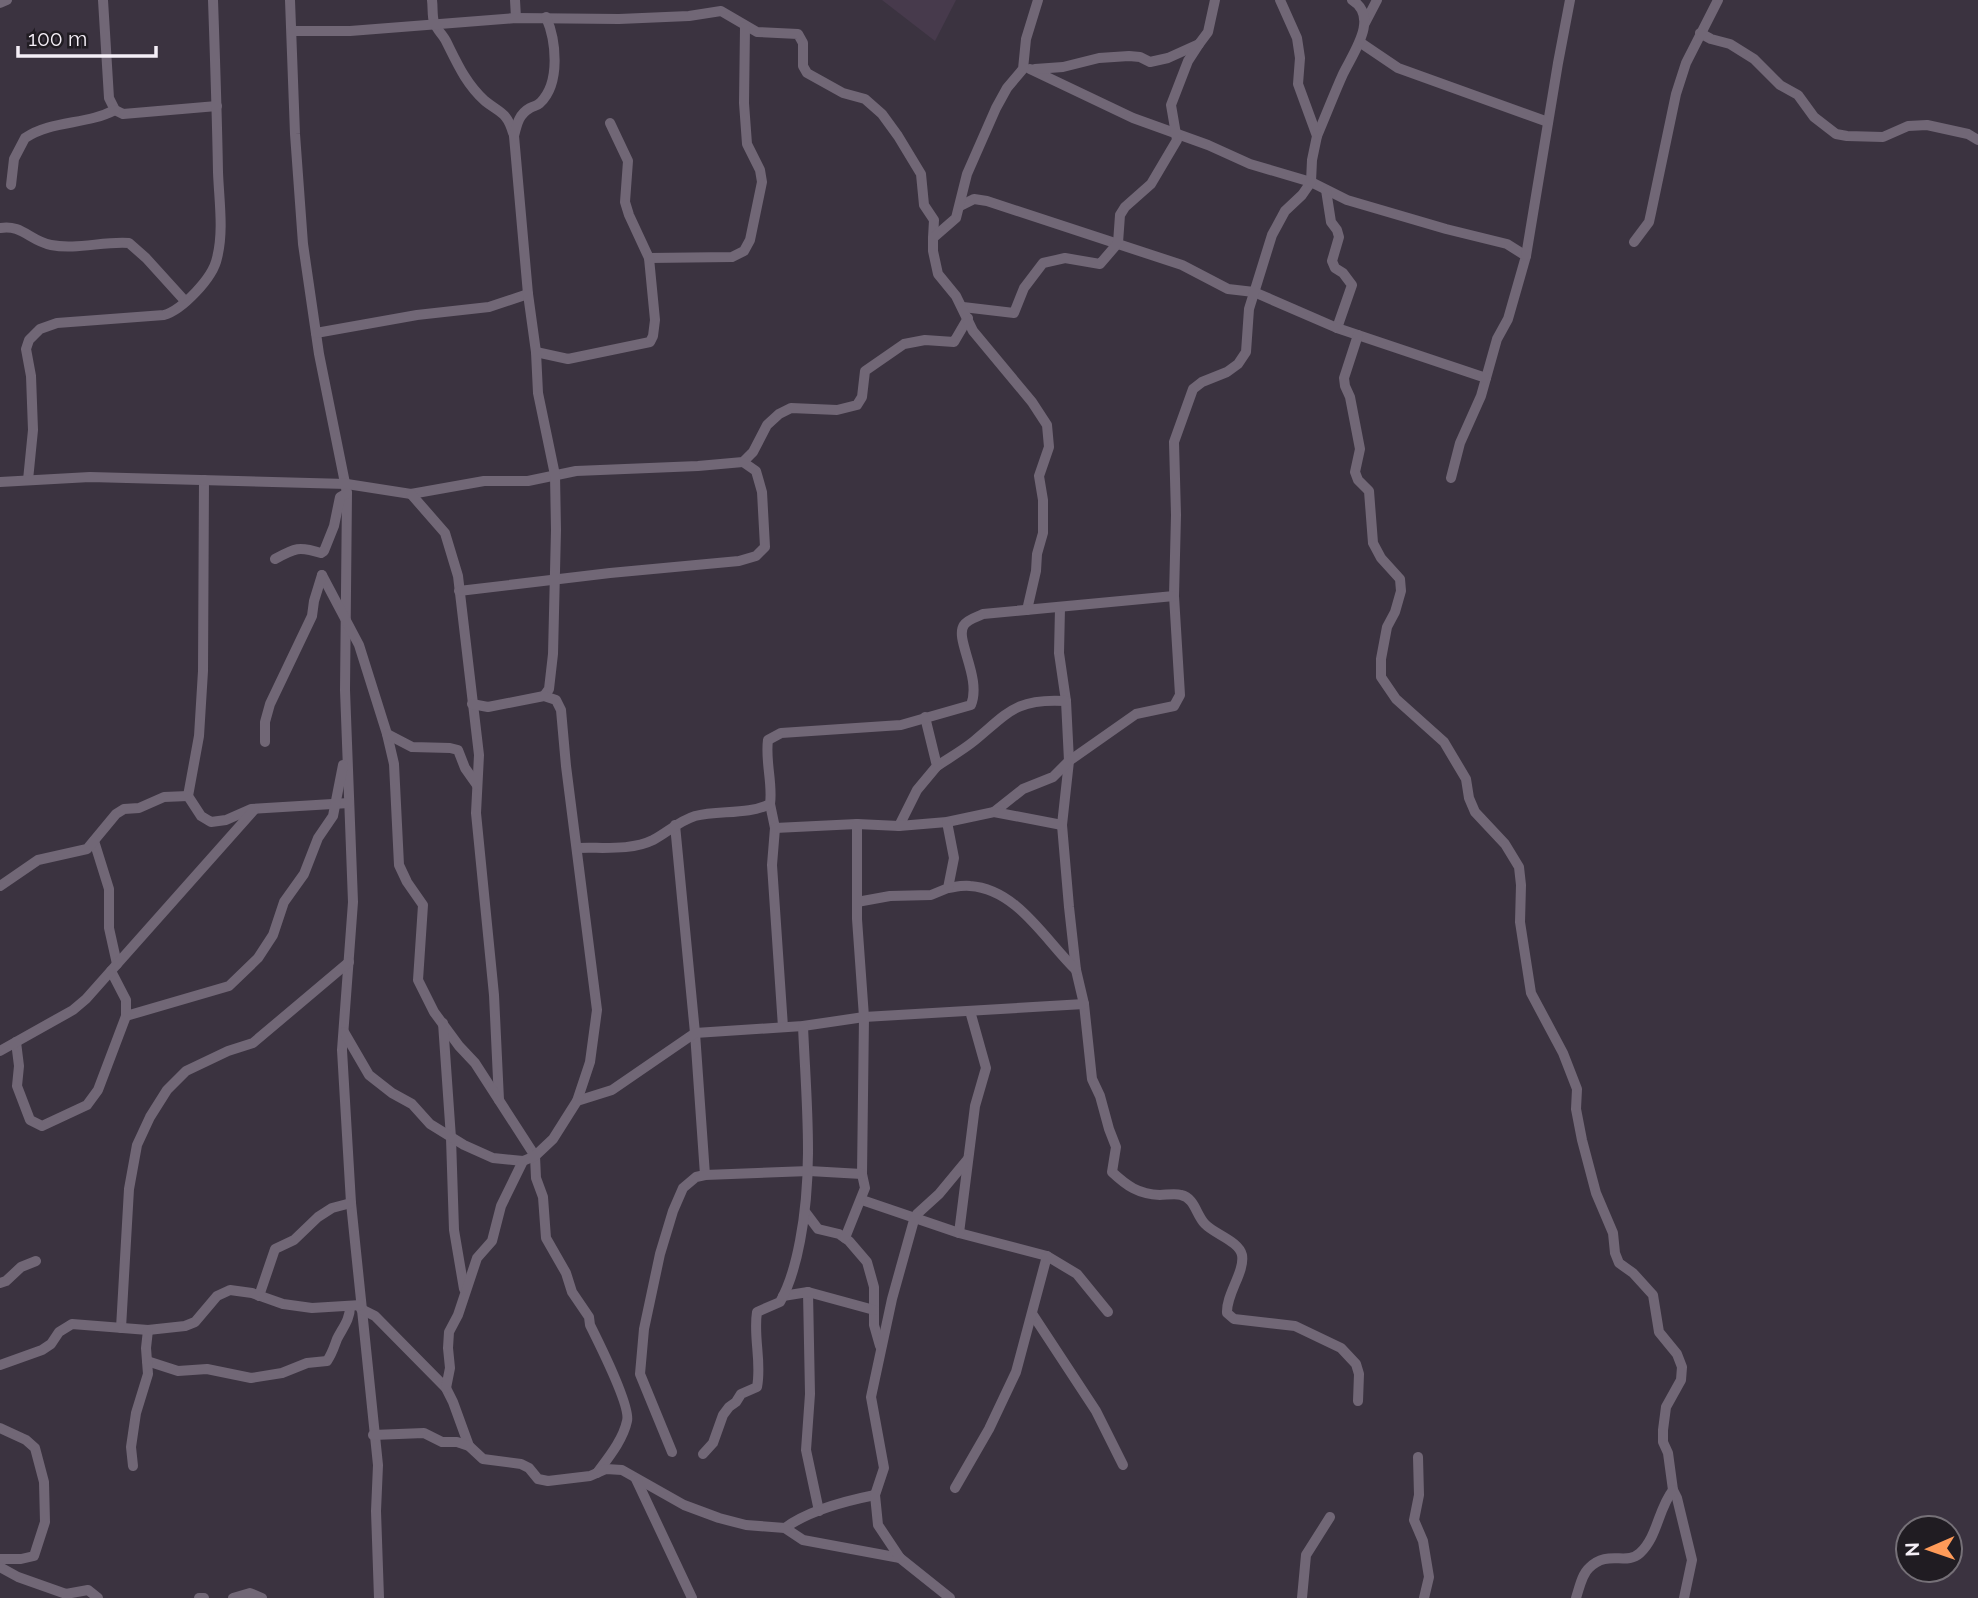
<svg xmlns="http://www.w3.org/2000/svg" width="1978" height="1598" font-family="Raleway,sans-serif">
  <rect width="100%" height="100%" fill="#3b3340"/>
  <polygon fill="#473a4c" points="882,0 956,0 935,41"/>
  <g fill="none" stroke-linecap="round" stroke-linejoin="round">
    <g stroke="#716776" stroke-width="10">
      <polyline points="103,0 109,98 115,110 123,114 217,106"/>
      <polyline points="290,0 295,134 303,244 319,354 347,493 345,690 353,902 342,1050 351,1203 378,1465 376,1511 379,1598"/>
      <path d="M432 0C433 7 432 16 434 22 436 29 443 35 446 41 457 63 466 84 485 101 500 113 507 112 513 133"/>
      <polyline points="515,0 516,18"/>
      <polyline points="0,3 7,0"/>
      <polyline points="1365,23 1377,0"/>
      <polyline points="292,31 350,31 516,18 619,19 689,16 721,11 757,32 798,34 803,43 803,66 807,73 843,93 865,99 882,114 898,136 921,174 924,205 934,220 933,238"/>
      <polyline points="1700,33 1711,39 1730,44 1754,59 1780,85 1798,95 1814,117 1836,134 1847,136 1883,137 1908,126 1927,125 1968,134 1978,140"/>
      <polyline points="1361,43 1398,68 1548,122"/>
      <polyline points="1030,69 1133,118 1208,145 1250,164 1311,182 1347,200 1446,229 1507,244 1526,256 1508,319 1497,339 1481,396 1460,443 1451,478"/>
      <polyline points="1035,69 1063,67 1099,58 1129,56 1140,57 1150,62 1168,58 1199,44 1208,32 1215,0"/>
      <path d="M1317 136C1326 115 1334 94 1343 74 1353 53 1380 17 1352 0"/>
      <path d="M11 185 14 159 25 138C52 120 86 125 115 110"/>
      <polyline points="1326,190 1331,222 1337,230 1339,237 1332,261 1335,268 1343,273 1352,285 1337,328"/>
      <polyline points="960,206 974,199 987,201 1182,265 1228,289 1254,292 1337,328 1486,378"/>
      <path d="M0 228C22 224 30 241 51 245 76 250 104 241 129 243L146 258 185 301"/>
      <polyline points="1634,242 1649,222 1651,213 1676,94 1686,63 1718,0"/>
      <polyline points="1526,256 1558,63 1570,0"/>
      <polyline points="649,258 732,257 744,251 750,240 762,182 760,170 747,144 744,103 745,27"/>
      <polyline points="963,307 1014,313 1024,288 1043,263 1065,258 1100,264 1118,243 1120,215 1125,207 1151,184 1177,140 1171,105 1188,61 1199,44"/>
      <polyline points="316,333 417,315 489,307 528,294"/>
      <polyline points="1358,335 1344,378 1345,386 1350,397 1360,449 1355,472 1358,480 1369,491 1373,543 1381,558 1400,579 1401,591 1395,612 1387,627 1381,659 1381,677 1396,699 1444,742 1466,779 1469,798 1475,812 1505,844 1519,867 1521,885 1520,922 1531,993 1563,1053 1577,1089 1576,1109 1582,1140 1596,1193 1613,1233 1615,1253 1619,1263 1633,1273 1653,1295 1659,1332 1677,1354 1682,1367 1681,1380 1666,1407 1663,1430 1663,1442 1668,1453 1673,1490 1677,1498 1692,1560 1684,1598"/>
      <polyline points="536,352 568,359 650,342 653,336 655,320 649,258 629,215 625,202 628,161 610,123"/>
      <path d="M28 480 33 430 31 376 26 349 29 340 40 329 57 323 164 315C182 310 213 278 217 258 224 231 219 200 218 172 217 115 215 57 213 0"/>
      <polyline points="204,480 203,671 199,736 188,796 201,816 211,822 226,820 251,809 349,803"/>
      <polyline points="0,482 90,477 347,484 411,494 484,481 528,481 576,471 698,466 743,462 753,452 767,425 779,414 791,408 837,410 857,405 862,397 865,371 904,344 925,340 954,342 968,318"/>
      <polyline points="411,494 445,533 458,576 479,755 476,813 494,995 499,1100"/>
      <path d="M275 559C295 548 299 546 321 553L324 551 334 526 340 497 347 493"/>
      <path d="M322 575 359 645 387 734 394 764 399 865 407 882 423 905 418 980 434 1012 459 1046 475 1063 535 1156 536 1178 543 1197 546 1238 566 1273 572 1292 589 1317 590 1325C598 1341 631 1407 627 1421 623 1440 608 1458 597 1473"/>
      <polyline points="459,591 610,573 739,561 756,556 765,547 762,492 756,471 743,462"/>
      <path d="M1060 608 1059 653 1066 701 1069 761 1062 825 1069 907 1076 970 1084 1004 1092 1079 1100 1096 1109 1129 1116 1147 1112 1172C1127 1186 1138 1194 1160 1195 1166 1195 1175 1193 1181 1195 1195 1198 1196 1215 1205 1224 1214 1234 1239 1241 1242 1255 1245 1272 1226 1294 1227 1313L1234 1319 1295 1326 1341 1348 1356 1364 1359 1374 1358 1401"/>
      <polyline points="1027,610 1036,571 1037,554 1043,533 1043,500 1039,476 1049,447 1047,425 1032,402 973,331 956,296 938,274 933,251 933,238 956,218 967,174 996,108 1007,88 1023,69 1026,39 1038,0"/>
      <path d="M544 696 549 689 553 654 556 530 555 475 538 393 536 352 528 294 514 136C517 124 519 114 530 108 536 105 535 107 540 103 561 83 556 40 546 17"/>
      <polyline points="387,734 412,747 450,748 458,750 465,768 477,785"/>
      <polyline points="265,742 265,722 270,704 312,616 314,601 322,575"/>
      <path d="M937 766C949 758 963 750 974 741 1009 712 1016 698 1066 701"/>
      <polyline points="770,804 775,828 772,865 783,1027"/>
      <polyline points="994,812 1023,789 1053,777 1069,761 1136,714 1174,706 1180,695 1174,596 1176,515 1174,442 1193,389 1202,382 1227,372 1238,364 1246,352 1249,309 1272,235 1285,211 1302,195 1311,182 1312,160 1317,136 1298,84 1300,58 1297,38 1280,0"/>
      <polyline points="675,825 695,1033 705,1175"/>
      <polyline points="899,826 917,790 937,766 925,717"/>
      <polyline points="775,828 857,824 899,826 947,822 994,812 1062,825"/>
      <polyline points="94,841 109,889 109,928 117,964"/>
      <path d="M578 848C601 847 631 851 653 840 668 832 679 821 695 816 719 810 748 815 770 804 773 783 765 762 768 740L781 733 901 725 971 705C982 677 954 639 964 625 968 619 977 617 983 614L1174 596"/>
      <polyline points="0,886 38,860 87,849 116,814 124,809 139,808 164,797 188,796"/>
      <path d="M948 888C955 887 963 885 970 886 1017 889 1045 940 1076 970"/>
      <polyline points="857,902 890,896 931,895 948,888 954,858 947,822"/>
      <polyline points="126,1016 229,986 258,958 273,935 284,902 304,874 318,838 333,816 343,765"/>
      <polyline points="443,1023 451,1138 454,1230 464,1289"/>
      <polyline points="344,1032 369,1075 392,1093 412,1104 430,1124 464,1145 493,1158 523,1161"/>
      <polyline points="16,1042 19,1066 17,1086 30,1120 42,1126 87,1105 98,1090 126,1016 126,1000 111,971"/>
      <polyline points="0,1051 73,1010 86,999 254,810"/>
      <polyline points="577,1101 612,1090 695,1033 803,1026 864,1017 1084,1004"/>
      <polyline points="862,1200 959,1233 1047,1256 1077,1274 1108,1312"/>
      <polyline points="806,1213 818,1229 839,1234 849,1241 867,1262 874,1287 874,1325 880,1346"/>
      <polyline points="959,1233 975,1106 986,1068 970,1011"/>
      <polyline points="845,1238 865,1188 862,1174 864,1017 857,919 857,824"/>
      <polyline points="0,1283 6,1281 21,1267 36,1261"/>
      <polyline points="808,1292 810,1394 806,1450 819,1511"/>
      <polyline points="259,1296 275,1249 294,1240 318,1217 332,1208 351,1203"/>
      <polyline points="783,1296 808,1292 874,1310"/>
      <polyline points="361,1309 375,1316 446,1388 453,1402 469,1446"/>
      <polyline points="1033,1315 1096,1411 1123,1465"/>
      <polyline points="121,1328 129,1189 137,1145 150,1117 167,1090 186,1071 228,1051 253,1043 349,962"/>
      <path d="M147 1361 178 1371 207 1369 251 1378 282 1373 307 1363 327 1361C332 1354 334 1347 337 1339 343 1327 350 1320 350 1306"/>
      <polyline points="0,1365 42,1350 51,1344 59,1332 72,1324 148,1330 185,1326 195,1322 217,1296 230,1290 252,1293 283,1304 312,1308 361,1305"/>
      <polyline points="446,1388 450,1368 448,1348 449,1332 458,1315 477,1258 492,1241 501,1206 523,1161 535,1156 553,1139 577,1101 590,1062 597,1010 566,766 561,710 556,700 544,696 488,707 472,704"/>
      <polyline points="0,1428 26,1440 35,1448 44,1482 45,1522 34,1556 21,1559 0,1559"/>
      <polyline points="373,1435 424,1433 442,1442 457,1442 469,1446 483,1459 521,1464 529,1468 538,1479 548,1481 590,1476 606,1469 622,1470 684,1505 719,1518 746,1525 785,1528 803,1540 900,1558 950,1598"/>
      <polyline points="672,1452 640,1374 644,1329 660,1254 673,1211 683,1188 696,1177 705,1175 809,1171 862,1174"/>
      <path d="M703 1454 713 1443 723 1415 729 1407 736 1402 741 1394 757 1387C762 1362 753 1337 757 1312L780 1302C791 1283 796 1262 800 1241 814 1170 806 1098 803 1026"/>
      <polyline points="1418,1457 1419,1495 1414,1520 1423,1541 1429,1577 1424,1598"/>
      <polyline points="133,1466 131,1447 136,1413 148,1374 146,1348 148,1330"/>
      <polyline points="636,1479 692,1598"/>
      <polyline points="955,1488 989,1429 1016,1372 1047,1256"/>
      <path d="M785 1528C809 1510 845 1501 875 1495"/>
      <polyline points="900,1558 878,1525 875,1495 884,1468 871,1397 892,1299 914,1220 917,1214 939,1194 968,1159"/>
      <polyline points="0,1567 18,1577 66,1594 88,1590 98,1598"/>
      <polyline points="199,1598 204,1598"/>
      <polyline points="233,1598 250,1593 262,1598"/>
      <polyline points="1302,1598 1306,1555 1330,1517"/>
      <path d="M1576 1598C1579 1589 1582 1574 1589 1568 1608 1549 1626 1566 1640 1553 1658 1536 1658 1509 1673 1490"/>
    </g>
  </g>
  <g transform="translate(1929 1549) rotate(268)"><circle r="33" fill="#201c22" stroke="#757077" stroke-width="2"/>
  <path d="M0-5L12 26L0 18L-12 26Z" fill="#ff9b59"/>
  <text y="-10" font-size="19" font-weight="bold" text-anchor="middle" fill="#f5eff7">N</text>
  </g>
  <path d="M18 46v10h138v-10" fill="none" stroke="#f5eff7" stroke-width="3.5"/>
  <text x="28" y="46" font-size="21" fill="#f5eff7" stroke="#201c22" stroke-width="5" paint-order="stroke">100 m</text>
</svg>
